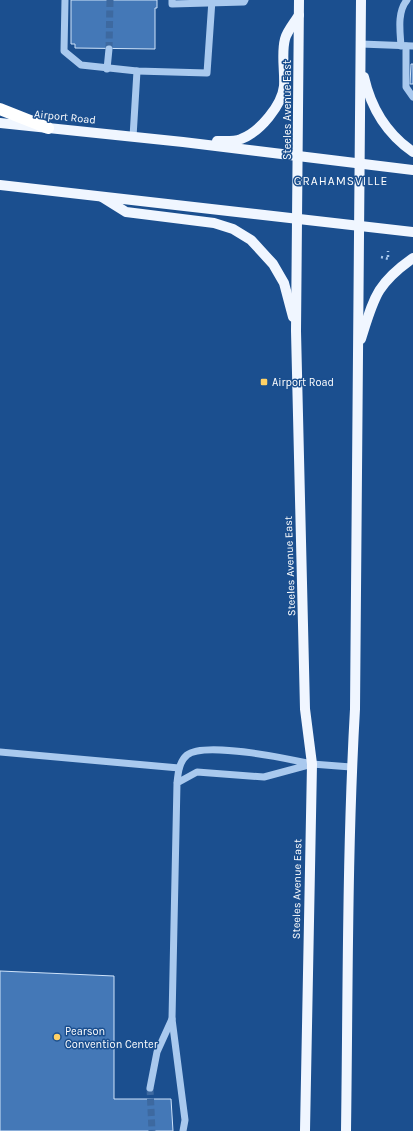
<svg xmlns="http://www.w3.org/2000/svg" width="413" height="1131" font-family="Karla,sans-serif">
  <rect width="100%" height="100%" fill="#1b4f8f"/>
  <g fill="#4478b7" stroke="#cfe3fa">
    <polygon points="71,0 157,0 157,8 155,8 155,49 75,48 75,44 71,44"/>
    <polygon points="411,64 413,64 413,84 410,84"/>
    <polygon points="0,971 114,976 114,1099 171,1099 173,1131 0,1131"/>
  </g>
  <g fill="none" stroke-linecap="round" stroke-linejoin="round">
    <g stroke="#3d69a0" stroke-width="7" stroke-dasharray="7 3.5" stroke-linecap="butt">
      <polyline points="109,49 110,0"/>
      <polyline points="150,1088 152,1131"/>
    </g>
    <g stroke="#a9c9ee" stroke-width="2.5" stroke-dasharray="2 3" stroke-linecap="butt">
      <polyline points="381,257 389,259"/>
      <polyline points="388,257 388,251"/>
    </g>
    <g stroke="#a9c9ee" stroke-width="7">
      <polyline points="65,0 64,51 81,65 137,71 207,73 212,0"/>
      <polyline points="172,0 172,4 244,2 245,0"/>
      <polyline points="361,44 413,46"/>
      <path d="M401 46C400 31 397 12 407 0"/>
      <polyline points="406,46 406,87 413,97"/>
      <polyline points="107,69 109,49"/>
      <polyline points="133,137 137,71"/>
      <polyline points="0,752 179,768"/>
      <polyline points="312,764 351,767"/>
      <path d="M177 783 197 772 264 777 312 764C289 759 204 741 187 755 179 762 178 773 177 783L172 1019 185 1120 183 1131"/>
      <polyline points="150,1088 157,1052 172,1019"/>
    </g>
    <g stroke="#f0f6ff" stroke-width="10">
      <polyline points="299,0 296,331 305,709 312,764 305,1131"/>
      <path d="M364 77C371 108 387 134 413 152"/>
      <polyline points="0,123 183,142 413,170"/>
      <path d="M217 141C224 141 234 142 241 139 260 132 282 105 284 86 285 71 281 54 285 39 287 31 295 22 299 15"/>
      <polyline points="0,185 413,232"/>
      <polyline points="102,197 126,212 214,223 233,229 251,240 273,264 284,283 293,317"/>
      <path d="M361 339C374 298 376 284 413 258"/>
      <path d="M346 1131C348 990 347 850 355 709L361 0"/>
    </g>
    <polyline stroke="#fff" stroke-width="12" points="0,109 48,128"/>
  </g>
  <g fill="#ffd166" stroke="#1b4f8f" stroke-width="1.5">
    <rect x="260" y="378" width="8" height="8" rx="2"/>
    <circle cx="57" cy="1037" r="4"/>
  </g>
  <g text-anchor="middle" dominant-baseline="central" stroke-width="3" stroke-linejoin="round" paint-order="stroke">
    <g font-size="11" fill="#fff" stroke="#1b4f8f">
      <text transform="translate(287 110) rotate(-90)">Steeles Avenue East</text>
      <text transform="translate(65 117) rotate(6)">Airport Road</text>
      <text transform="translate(290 566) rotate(-92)">Steeles Avenue East</text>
      <text transform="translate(297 889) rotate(-89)">Steeles Avenue East</text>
    </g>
    <g font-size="11" fill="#fff" stroke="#1b4f8f" text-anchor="start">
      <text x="272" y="382">Airport Road</text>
      <text x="65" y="1031">Pearson<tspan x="65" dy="13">Convention Center</tspan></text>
    </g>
    <g font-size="12" letter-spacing="1" fill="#fff" stroke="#1b4f8f">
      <text x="341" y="181">GRAHAMSVILLE</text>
    </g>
  </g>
</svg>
